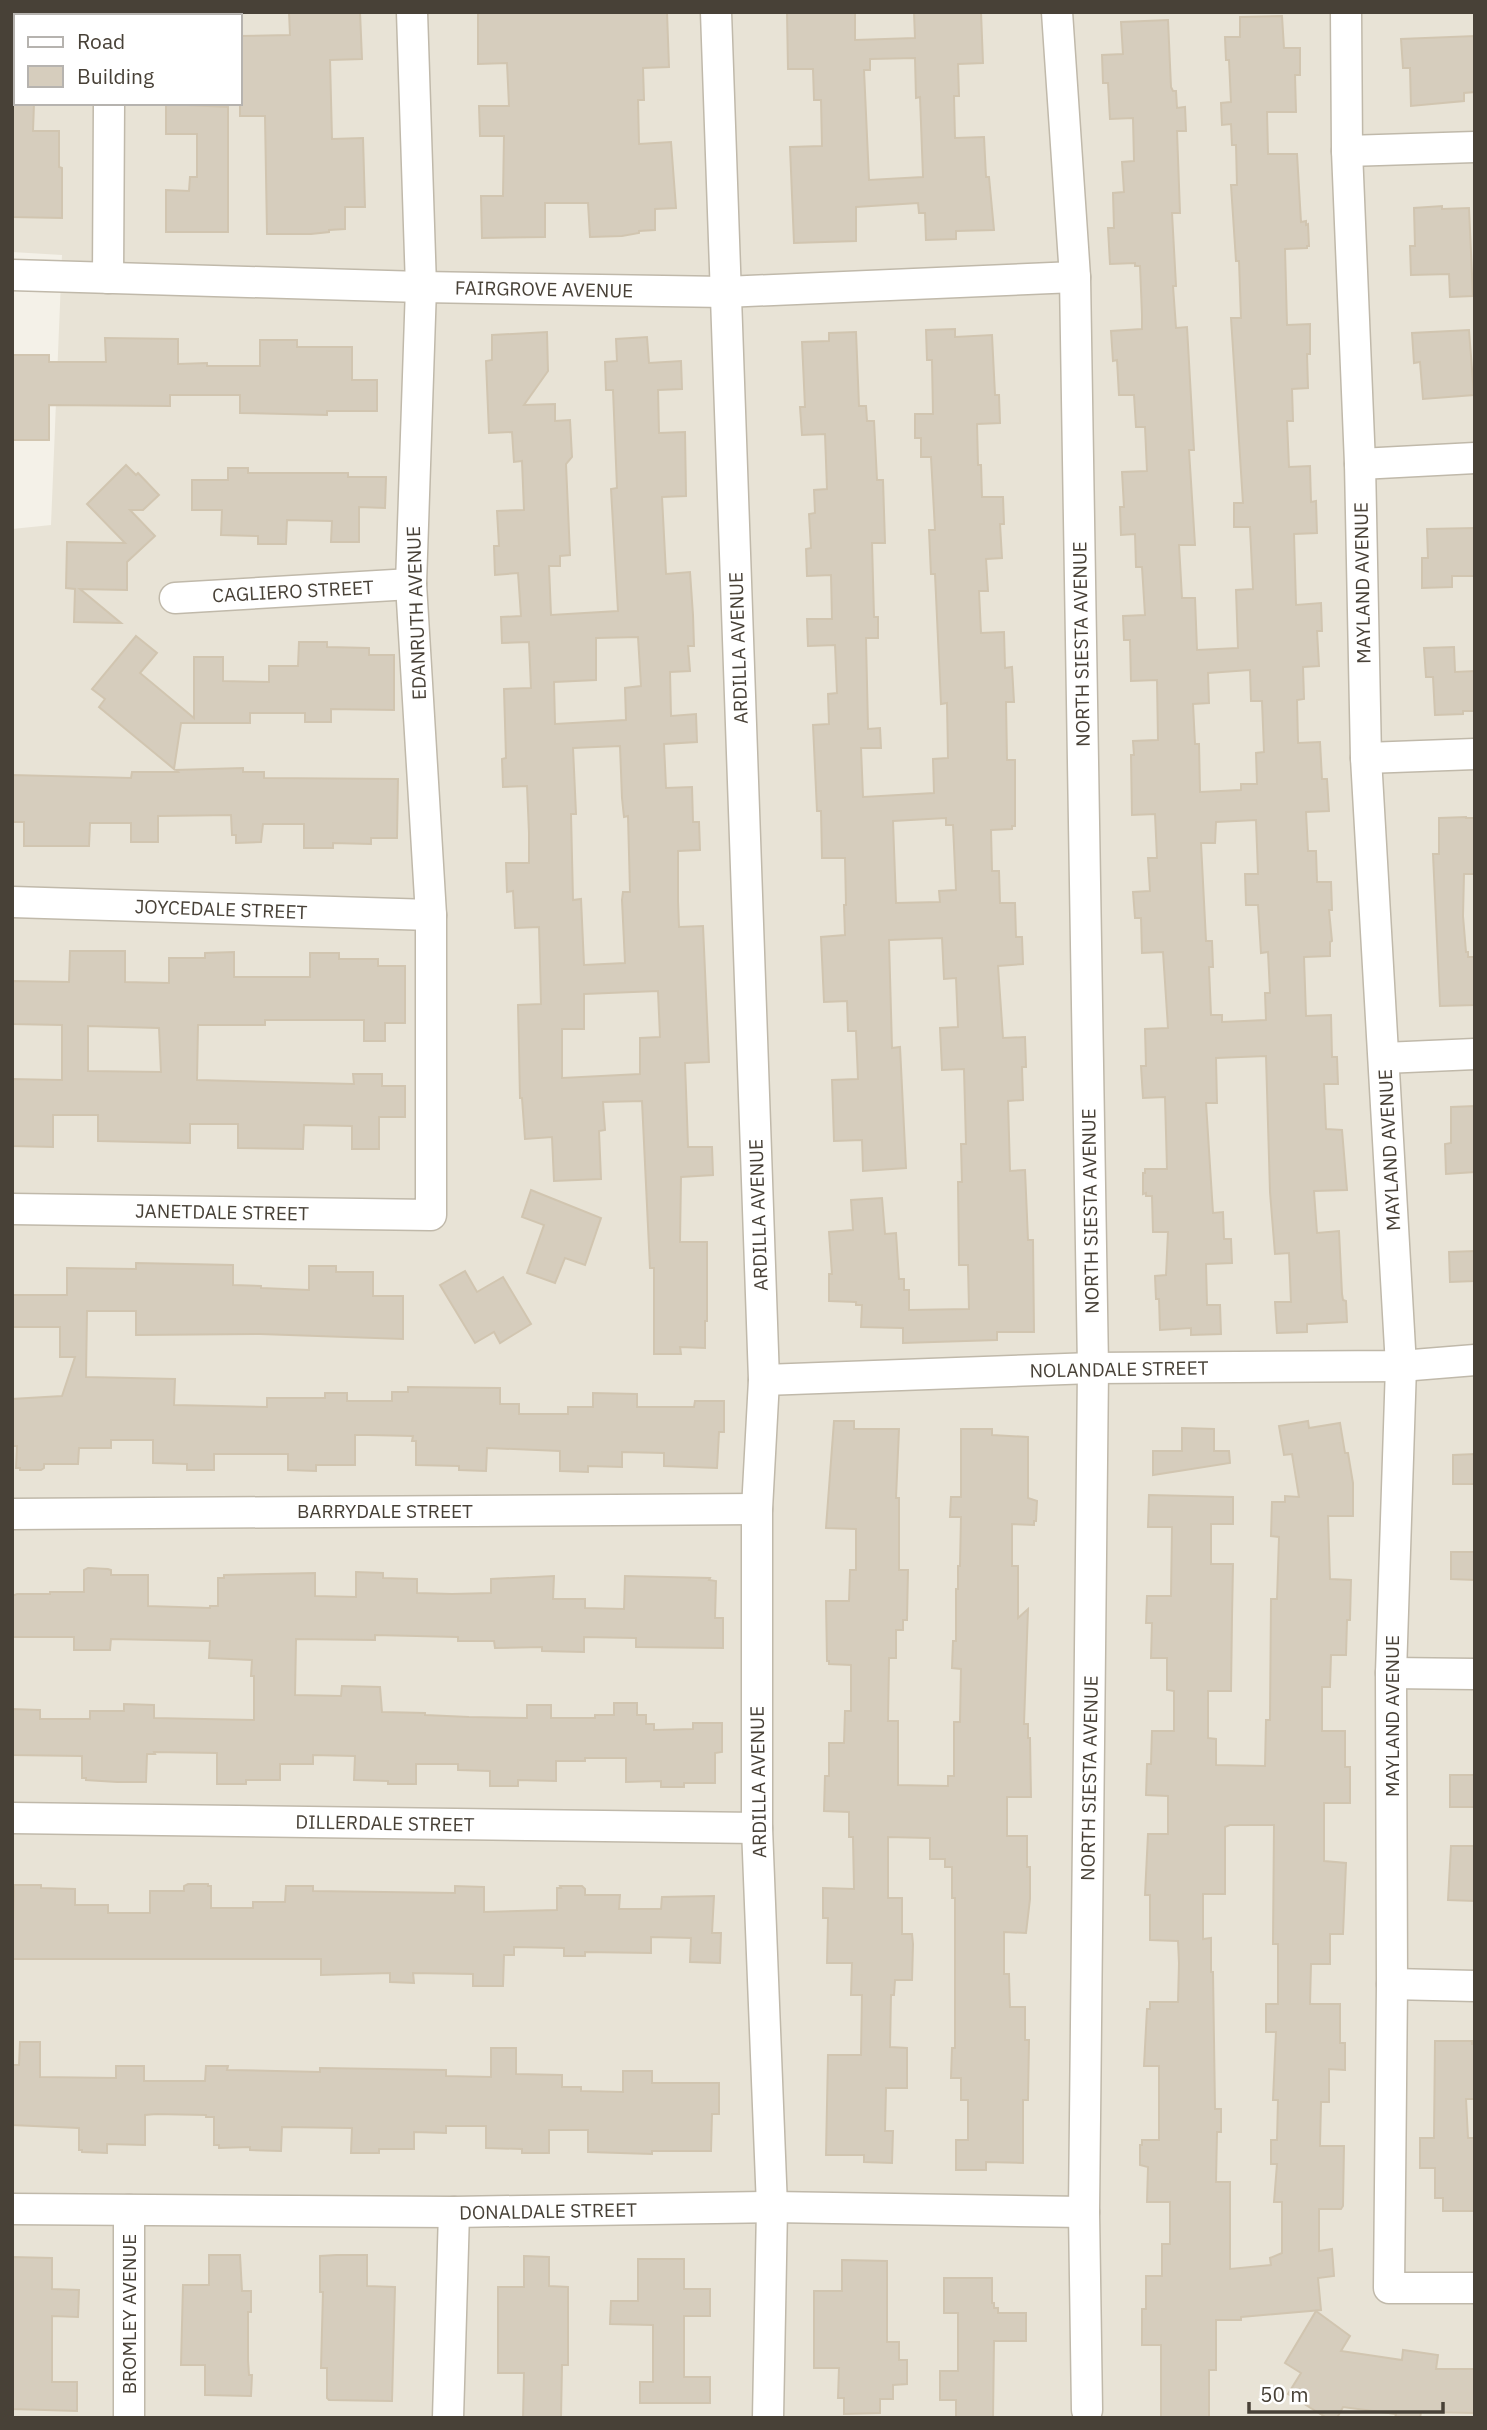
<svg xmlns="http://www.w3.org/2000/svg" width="1487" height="2430" font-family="'IBM Plex Sans',sans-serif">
  <rect width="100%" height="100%" fill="#f4f1e8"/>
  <path fill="#e8e3d6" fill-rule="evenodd" d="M12 12H1475V2418H12V529L51 525 62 255 12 252ZM16 16H240V103H16Z"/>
  <g fill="#d6cdbd" stroke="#d1c5b0" stroke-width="2" fill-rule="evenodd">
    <polygon points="289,12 360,12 362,59 330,60 332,139 363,138 365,207 345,207 345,229 329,230 329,232 311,234 267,234 265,116 240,116 240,36 290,35"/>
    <polygon points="478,12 667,12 669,67 643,68 644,100 638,100 639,144 671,142 676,208 655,209 655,230 639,231 639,233 622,236 590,237 588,203 545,203 545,237 482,238 481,196 503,196 504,136 480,136 479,106 509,106 507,63 478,64"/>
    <path d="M787 12H855V40L915 38 914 12H981L983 63 958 64 959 96H954L955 138 984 137 986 177H989L994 230 956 231V239L926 240 925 213H919L918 203 856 207V241L794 243 790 147 822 146 821 100H814L813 69H788ZM915 58 916 98 920 97 923 177 869 180 864 70H870V59Z"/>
    <path d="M1282 16 1284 48H1300V75H1295L1296 112H1267L1268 154H1297L1301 222 1306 221V225L1308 224 1309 246H1307V248L1285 249 1287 325 1310 324V354H1307L1308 388 1292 389 1293 421H1287L1289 467 1310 466 1311 502 1316 501 1317 533 1294 534 1296 605 1321 603 1322 631H1317L1319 666 1303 667 1304 699 1297 700 1298 743 1320 742 1322 779H1327L1329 811 1306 812 1308 851H1316L1317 882H1331L1332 910H1329L1332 941 1330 942V956L1304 957 1306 1016 1331 1015 1332 1057H1337L1338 1084H1324L1326 1129 1342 1130 1347 1190 1314 1191 1317 1233 1339 1231 1342 1294 1343 1300 1346 1301 1347 1322 1307 1324V1332L1277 1333 1275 1302H1291L1289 1253 1275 1254 1270 1192 1266 1056 1216 1058 1217 1103H1206L1213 1213 1223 1212 1224 1239H1231L1232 1263 1206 1264 1207 1305H1220L1221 1334 1191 1335V1328L1160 1330 1159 1299H1156L1155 1276 1166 1275 1168 1232H1153L1152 1196H1146V1193L1143 1194V1173H1145V1169H1167L1165 1097 1143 1098 1141 1066H1146L1145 1029 1168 1028 1163 952 1142 953 1141 918H1135L1133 892 1150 891 1148 858H1157L1155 814 1132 815 1131 755H1134L1133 741 1158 740 1157 680 1131 681 1130 640H1124L1123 616 1145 615 1142 567H1136L1135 534 1121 535 1120 507H1124L1122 472 1147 471 1145 427H1136L1134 395H1119L1117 360 1113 361 1111 331 1142 329V315L1140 266H1135V263L1110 264 1108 228H1114L1113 193 1124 192 1122 162 1134 161 1133 118 1110 119 1108 83H1103L1102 55 1123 54 1121 22 1168 20 1171 87 1173 91H1176L1177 108 1185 107 1186 131H1177L1180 213H1172L1176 286H1173L1176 328 1187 327 1194 450H1189L1195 545H1179L1182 598H1195L1197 650 1238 648 1236 590 1253 589 1250 527H1234V503H1243L1231 318H1241L1239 261H1236L1231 185H1237L1236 145H1232L1231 124 1222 125 1221 103 1231 102 1229 60H1226L1225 37H1240V17ZM1250 670 1251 701H1262L1264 752 1256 753 1257 784H1241V790L1200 792 1199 744H1195L1193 704 1209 703 1208 673ZM1256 820 1258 874H1245L1246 905H1258L1261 953 1268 952 1270 993H1265L1266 1020 1222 1022V1015H1211L1209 967H1213L1212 941H1206L1201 843H1215L1216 822Z"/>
    <polygon points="1475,36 1475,92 1464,93 1464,101 1411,106 1410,68 1403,68 1401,39"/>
    <polygon points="12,103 34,103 33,131 59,131 59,167 62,168 62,218 12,217"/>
    <polygon points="166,104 228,107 228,232 166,232 166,190 189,191 190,177 197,177 197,134 166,134"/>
    <polygon points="1442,206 1442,209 1469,208 1473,296 1450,297 1449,274 1411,275 1410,246 1415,246 1414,208"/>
    <path d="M955 329V337L992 335 995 395H999L1000 423 977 424 978 465H981L982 497H1003L1004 524H1000L1002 558 986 559 988 591H979L981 633 1004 632 1005 668 1012 667 1014 702H1006L1007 760H1015V826H1012V829L991 830 992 871H999L1000 903H1015L1016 937H1022L1023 964 998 966 1003 1038 1025 1037 1026 1067H1022L1023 1100 1008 1101 1010 1171 1025 1170 1028 1240H1033L1034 1332H997V1340L903 1343V1328L861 1327 862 1305H856V1302L829 1301V1274H832L829 1232 853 1230 851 1200 882 1198 885 1234 896 1233 899 1279H904V1290H909V1310L969 1309 968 1265H959L958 1182H962L961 1144H966L964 1069 942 1070 940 1028 958 1027 956 978 944 979 942 938 889 940 892 1048 900 1047 906 1168 863 1171 862 1140 834 1141 832 1080 858 1079 856 1031H848L847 1001 824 1002 821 937 845 935 844 905H846L845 858H822L821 811H817L813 725 829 724 828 694 837 693 835 645 808 646 807 619H832L831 575 807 576 806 549 811 548 809 514 815 513 814 490 827 489 825 434 802 435 800 407H805L802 342 829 341V333L856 332 859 406H866L867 421H874L877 480H883L885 543H872L874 617H878V638H866L868 729 880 728 881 748H861L863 797 934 793 933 759 948 758 947 703 941 704 935 574H931L929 530H935L931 457H921V438H915V414H933L932 360H927L926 330ZM946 818V825H953L956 890 939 891 940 902 896 903 893 821Z"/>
    <polygon points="1469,330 1474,395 1423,399 1420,362 1414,363 1412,333"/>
    <path d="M547 332 548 371 524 405 555 404V421L570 420 572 457 566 464 570 555 560 556V566H549L551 615 618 611 611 489 617 488 613 390H606L605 362 617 361 616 339 647 337 649 363 681 361 682 389 658 390 659 433 685 432 686 496 662 497 666 574 690 572 693 615 694 646H688L690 671 670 672 671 716 696 714 697 742 664 744 666 788 692 787 693 822H699L700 850 678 851V901L679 927 703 926 709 1062 685 1063 687 1118 688 1147H712L713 1175 681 1177 680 1242H707V1321H705V1348L680 1347 681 1354H654V1268H650L642 1101 603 1102 605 1130 599 1131 601 1179 554 1181 552 1137 525 1139 522 1098H520L518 1005 541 1004 539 927 515 928 513 891 507 892 506 863H529V833L527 786 503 787 502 759 506 758 504 689 531 688 529 642 502 643 501 617 521 616 518 573 495 575 494 546H499L497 511 524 510 522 461 514 462 512 432 489 433 486 361 492 360V335ZM638 637 641 686 625 688 626 720 555 724 554 682 596 680V638ZM620 746 622 798 624 817 628 816 630 892H623L622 900 625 963 584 965 581 899 573 900 571 814H576L573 748ZM658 991 660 1037 640 1038V1074L562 1078V1029H584V994Z"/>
    <polygon points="105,338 178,339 178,364 207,363 207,366 260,366 260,340 297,340 297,347 352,347 352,380 377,380 377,411 327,411 327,415 240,413 240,395 170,395 170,406 49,405 49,440 12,440 12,355 49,355 49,362 106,362"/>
    <polygon points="126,465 136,475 138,473 159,495 143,510 130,510 155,536 127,562 127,590 80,589 121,623 74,622 75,589 66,588 67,542 125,543 87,504"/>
    <polygon points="228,468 248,468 248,473 348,473 348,477 386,477 385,508 359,507 359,542 331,542 332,521 287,520 286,544 258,544 258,536 221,535 222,510 192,510 192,480 228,480"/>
    <polygon points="1475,528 1475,576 1452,576 1452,587 1422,588 1422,558 1428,558 1427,529"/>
    <polygon points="136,636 157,653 140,673 194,718 194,657 223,657 223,681 269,682 269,666 298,666 299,642 327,642 327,647 369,648 369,655 394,655 394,710 331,709 331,722 305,722 305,713 250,713 250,723 181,723 174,769 99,707 105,699 92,689"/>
    <polygon points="1454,647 1455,672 1475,671 1475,711 1463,711 1463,714 1435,715 1433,677 1426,677 1424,648"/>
    <polygon points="243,768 243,772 264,772 264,778 398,779 397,838 371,838 371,844 333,843 333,848 304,848 304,824 263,824 261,842 236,843 236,835 232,835 231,815 158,816 158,842 131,842 131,823 90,823 89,846 24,846 24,822 12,822 12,775 131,778 132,772 178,772 176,770"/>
    <polygon points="1466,817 1466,818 1475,818 1475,874 1464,874 1463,916 1466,952 1468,952 1468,957 1475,957 1475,1005 1440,1006 1433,854 1439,854 1439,818"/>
    <path d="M70 951H125V982L169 983V958H205V953L234 952V977H310V953H339V959H378V966H405V1023H385V1041H364V1020H265V1025H198L197 1080 354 1084 353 1074H382V1086H405V1117H379V1149H352V1126L304 1125 303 1149 238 1148V1124H190V1143L98 1141V1115H53V1147L12 1146V1079L62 1080V1025L12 1024V981L69 982ZM88 1026 159 1028 161 1072 88 1071Z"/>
    <polygon points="1475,1106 1475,1172 1446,1174 1445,1144 1451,1143 1451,1107"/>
    <polygon points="531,1190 601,1218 585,1265 565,1258 555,1283 527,1273 544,1225 522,1217"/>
    <polygon points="1475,1251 1475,1281 1450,1282 1449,1252"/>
    <polygon points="136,1263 233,1265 233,1285 261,1286 261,1288 309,1290 309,1266 336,1266 336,1272 373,1272 373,1296 403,1296 403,1339 260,1334 136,1335 136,1311 87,1311 86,1377 175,1379 174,1405 267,1407 267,1398 325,1398 325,1393 347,1393 347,1401 392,1401 392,1392 408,1392 408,1387 500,1388 500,1404 519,1404 519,1414 568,1414 568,1407 593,1407 593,1393 637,1394 637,1407 694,1407 695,1401 724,1401 724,1432 719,1432 717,1468 664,1466 664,1453 622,1452 622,1467 588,1466 588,1472 560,1471 560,1451 487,1448 486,1471 459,1470 459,1466 416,1465 416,1441 412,1441 413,1436 368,1435 355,1435 355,1465 316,1465 316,1471 288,1470 288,1454 214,1454 214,1470 187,1470 187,1464 153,1463 153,1440 111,1440 111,1448 79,1448 78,1464 44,1464 44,1468 41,1470 20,1470 20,1468 16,1468 17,1446 12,1446 12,1399 62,1396 75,1357 60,1357 60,1327 12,1327 12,1295 67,1295 67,1268 136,1269"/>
    <polygon points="465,1271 477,1292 503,1277 531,1324 500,1343 494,1332 475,1343 440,1285"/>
    <polygon points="834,1421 854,1421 854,1429 899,1429 896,1498 899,1498 899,1570 908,1570 907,1620 903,1620 903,1630 896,1630 896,1658 889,1658 888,1721 898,1721 898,1785 948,1786 948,1776 954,1776 954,1722 960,1722 961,1669 952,1668 953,1641 956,1641 956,1589 958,1589 958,1566 960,1566 961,1517 950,1517 951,1497 961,1497 961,1429 992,1429 992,1435 1028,1437 1028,1498 1037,1501 1036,1521 1034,1521 1034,1525 1012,1524 1012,1566 1018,1566 1018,1618 1028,1609 1024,1724 1028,1724 1028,1738 1030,1738 1031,1797 1007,1797 1007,1836 1027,1836 1027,1867 1030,1867 1030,1899 1026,1933 1004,1932 1004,1974 1009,1974 1010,2007 1025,2007 1025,2040 1029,2040 1028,2100 1023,2100 1023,2163 986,2162 986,2170 956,2170 956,2140 968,2140 968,2100 961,2100 961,2078 951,2078 952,2048 955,2048 955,1898 952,1898 952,1867 945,1867 945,1859 930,1859 930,1838 888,1837 888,1898 902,1898 902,1934 912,1934 913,1944 912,1980 895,1980 894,1995 891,1995 890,2047 907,2048 907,2088 886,2088 885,2131 893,2131 892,2163 864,2162 864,2155 826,2155 828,2055 861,2055 862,1995 851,1995 852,1963 827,1963 828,1918 823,1918 823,1888 854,1889 853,1837 849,1837 849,1812 824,1811 825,1776 829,1776 829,1743 844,1743 845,1711 851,1711 851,1665 829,1664 829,1661 827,1661 826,1601 849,1601 850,1570 856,1570 856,1529 826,1528"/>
    <path d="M1308 1421 1309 1428 1340 1423 1345 1453H1348L1353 1483V1516H1328L1330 1579 1351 1580 1350 1620H1347L1346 1655H1331L1330 1687H1322V1731H1345V1767H1350V1803H1324V1861L1346 1863 1343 1934H1330V1964H1311L1310 2004H1340V2043H1345V2070L1329 2069V2102H1321L1320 2146H1344L1343 2206 1341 2209H1319V2251L1332 2249 1334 2276 1318 2278 1321 2310 1241 2317V2320H1216V2370H1209V2418H1161V2345H1142V2309H1146V2276H1162V2244H1170V2202H1147L1148 2167 1140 2165V2145H1142V2140H1159V2066H1144L1147 2009H1150V2002H1178L1179 1963 1178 1941 1150 1940V1895H1145L1148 1834H1168V1796L1146 1795 1147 1764H1151L1152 1731H1174V1691L1167 1690V1658H1151L1152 1623H1146L1147 1596H1171L1172 1527H1148L1149 1495 1233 1497V1524H1211V1564H1233L1232 1617 1231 1691H1208V1738L1216 1739V1765L1265 1766 1266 1720H1270L1271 1599H1277L1279 1537 1271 1536 1272 1502H1285V1496L1299 1497 1292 1454 1284 1455 1279 1426ZM1230 1825H1274L1273 1944H1278V2004H1266V2032H1276L1273 2100H1278L1277 2140H1271V2164H1277L1274 2202H1282V2253L1270 2258 1271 2265 1230 2269V2182H1216L1217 2132H1221V2109H1215L1213 1972H1211V1938L1203 1939V1894H1225V1827Z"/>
    <polygon points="1182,1428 1214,1429 1214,1451 1229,1451 1230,1463 1153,1475 1153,1451 1182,1451"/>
    <polygon points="1475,1454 1475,1484 1453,1484 1453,1455"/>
    <polygon points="1451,1552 1475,1552 1475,1580 1451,1579"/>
    <polygon points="88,1568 108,1569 111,1570 111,1575 148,1575 148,1606 210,1608 210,1606 218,1606 218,1578 224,1578 224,1575 315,1573 315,1596 356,1597 356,1572 383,1573 383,1578 417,1579 417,1593 452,1594 491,1593 491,1579 554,1576 553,1599 585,1599 585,1608 624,1609 625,1576 710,1578 709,1580 716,1581 715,1618 723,1618 723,1648 636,1647 636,1638 584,1637 584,1652 542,1651 542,1647 495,1648 494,1641 458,1641 458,1637 375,1635 375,1640 296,1639 295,1695 341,1696 342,1686 380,1687 382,1712 425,1713 425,1715 469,1717 527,1718 527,1705 551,1705 551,1718 595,1718 595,1715 614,1715 614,1703 637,1703 637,1715 646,1715 646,1724 654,1724 654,1730 693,1729 693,1723 722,1723 722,1752 715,1753 715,1783 684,1783 684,1787 661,1787 661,1781 626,1782 626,1758 585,1758 585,1761 556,1761 556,1781 518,1780 518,1786 490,1786 490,1771 458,1770 458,1764 416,1764 416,1784 388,1784 388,1781 354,1780 355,1756 313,1755 313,1764 280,1764 280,1780 246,1780 246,1784 217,1784 217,1753 154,1752 155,1754 147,1754 146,1782 117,1782 86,1780 86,1778 82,1778 82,1756 12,1755 12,1709 40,1710 40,1719 90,1719 90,1711 124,1711 124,1704 154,1705 154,1718 254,1720 254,1676 251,1676 252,1660 209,1658 210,1641 111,1639 110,1650 74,1650 74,1637 12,1637 12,1596 17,1594 50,1594 50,1592 84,1592 84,1570"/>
    <rect x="1450" y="1775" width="25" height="32"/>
    <polygon points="1451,1846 1475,1846 1475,1901 1448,1900"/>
    <polygon points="188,1884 208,1884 208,1886 211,1886 211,1908 253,1908 253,1902 285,1902 286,1886 313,1886 313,1891 455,1893 455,1886 484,1887 484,1912 557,1910 557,1888 561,1888 560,1886 582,1886 585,1889 585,1895 620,1895 619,1909 661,1909 662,1897 714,1896 712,1933 721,1933 720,1963 690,1962 691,1938 651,1937 651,1953 585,1952 585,1956 564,1956 564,1948 514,1947 514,1955 504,1955 503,1986 473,1986 473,1974 413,1973 414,1983 390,1982 390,1973 321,1975 321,1959 12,1959 14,1885 41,1885 41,1888 75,1889 75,1905 108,1905 108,1913 150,1913 150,1891 184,1891 184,1886"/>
    <polygon points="1435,2041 1472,2041 1472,2044 1475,2044 1475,2099 1466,2099 1468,2138 1475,2138 1475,2211 1443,2211 1443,2198 1435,2198 1435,2168 1420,2168 1420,2138 1434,2138"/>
    <polygon points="20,2042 40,2042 40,2077 116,2078 116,2066 144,2066 144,2081 205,2081 206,2066 228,2066 227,2070 320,2072 320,2068 446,2070 446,2076 491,2077 491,2048 516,2048 516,2074 562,2075 562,2087 581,2087 581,2091 623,2092 623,2071 652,2071 652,2083 719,2083 719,2114 712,2114 711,2151 652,2151 652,2154 588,2152 588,2130 549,2130 549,2153 522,2153 522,2149 486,2148 486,2126 446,2126 446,2133 414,2132 414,2149 379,2149 379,2153 351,2153 352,2128 282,2127 281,2151 250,2150 250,2147 219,2148 219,2145 214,2145 214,2117 206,2117 206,2115 156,2114 145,2115 145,2145 107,2144 107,2153 82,2152 82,2150 79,2150 79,2128 12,2125 12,2065 19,2065"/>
    <polygon points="209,2255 240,2255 242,2291 251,2291 251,2312 248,2312 248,2360 249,2375 252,2375 251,2396 205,2395 205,2365 181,2365 183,2285 209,2285"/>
    <polygon points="336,2255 367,2255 367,2286 395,2287 392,2401 329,2400 327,2398 327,2368 321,2368 323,2292 320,2292 320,2256"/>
    <polygon points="524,2256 549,2257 549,2286 568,2287 568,2365 562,2365 561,2418 523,2418 524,2373 498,2373 498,2287 524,2287"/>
    <polygon points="12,2257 52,2258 52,2289 79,2290 78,2317 52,2316 52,2382 77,2382 77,2411 12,2409"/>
    <polygon points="638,2259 684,2259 684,2289 710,2289 710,2316 684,2316 684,2377 710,2377 710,2403 640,2403 640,2382 653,2382 653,2325 610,2324 611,2301 638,2301"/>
    <polygon points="842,2260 887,2261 887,2342 899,2342 899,2360 907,2360 907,2384 893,2385 893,2399 880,2399 880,2413 844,2414 844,2398 838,2398 839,2368 814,2368 814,2291 842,2291"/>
    <polygon points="944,2278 992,2278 992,2303 994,2303 994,2308 998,2308 998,2313 1026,2313 1026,2341 994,2341 993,2418 956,2418 956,2400 940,2400 940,2371 958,2371 958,2313 944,2313"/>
    <polygon points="1316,2311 1350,2336 1341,2351 1402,2360 1403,2350 1438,2355 1436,2369 1474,2369 1475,2413 1421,2412 1420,2418 1395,2418 1396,2414 1343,2407 1337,2418 1327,2418 1288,2394 1301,2373 1285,2363"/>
  </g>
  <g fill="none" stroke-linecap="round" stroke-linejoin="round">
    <defs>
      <g id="minor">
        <polyline points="716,12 764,1380 757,1509 757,1828 772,2207 768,2418"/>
        <polyline points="1057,12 1075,277 1093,1368 1084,2212 1087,2410"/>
        <polyline points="1346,12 1347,151 1360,464 1366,758 1401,1366 1391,1673 1392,1984 1389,2288 1475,2288"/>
        <polyline points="110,16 110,12"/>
        <polyline points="1347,151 1475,147"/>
        <polyline points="12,275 421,287 725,292 1075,277"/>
        <polyline points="108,278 109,103"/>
        <polyline points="1360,464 1475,458"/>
        <polyline points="175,598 411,584"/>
        <polyline points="1366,758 1475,754"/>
        <polyline points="12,902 431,915"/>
        <polyline points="1384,1058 1475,1054"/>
        <polyline points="12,1209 431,1215 431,915 411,584 421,287 412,12"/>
        <polyline points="764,1380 1093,1368 1401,1366 1475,1360"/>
        <polyline points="12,1514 757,1509"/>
        <polyline points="1391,1673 1475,1674"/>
        <polyline points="12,1818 757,1828"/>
        <polyline points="1392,1984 1475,1986"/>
        <polyline points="12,2209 454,2212 772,2207 1084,2212"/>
        <polyline points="129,2418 129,2210"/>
        <polyline points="448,2418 454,2212"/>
      </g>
    </defs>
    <use href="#minor" stroke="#c0b9aa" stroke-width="33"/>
    <use href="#minor" stroke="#fff" stroke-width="30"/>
  </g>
  <g text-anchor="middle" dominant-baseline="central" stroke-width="6" stroke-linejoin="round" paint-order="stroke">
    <g font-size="19" fill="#484137" stroke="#fff">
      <text transform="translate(544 289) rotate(1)">FAIRGROVE AVENUE</text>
      <text transform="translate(1362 583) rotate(-91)">MAYLAND AVENUE</text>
      <text transform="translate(293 591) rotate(-3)">CAGLIERO STREET</text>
      <text transform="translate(416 613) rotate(-92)">EDANRUTH AVENUE</text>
      <text transform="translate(1081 644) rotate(-91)">NORTH SIESTA AVENUE</text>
      <text transform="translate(738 648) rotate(-92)">ARDILLA AVENUE</text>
      <text transform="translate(221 909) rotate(2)">JOYCEDALE STREET</text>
      <text transform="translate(1389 1150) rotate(-93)">MAYLAND AVENUE</text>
      <text transform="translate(1090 1211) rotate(-91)">NORTH SIESTA AVENUE</text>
      <text transform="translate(222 1212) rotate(1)">JANETDALE STREET</text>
      <text transform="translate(758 1215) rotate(-92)">ARDILLA AVENUE</text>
      <text transform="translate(1119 1369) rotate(-1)">NOLANDALE STREET</text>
      <text x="385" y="1511">BARRYDALE STREET</text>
      <text transform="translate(1392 1716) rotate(-90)">MAYLAND AVENUE</text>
      <text transform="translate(1089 1778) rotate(-89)">NORTH SIESTA AVENUE</text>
      <text transform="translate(758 1782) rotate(-91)">ARDILLA AVENUE</text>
      <text transform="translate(385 1823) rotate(1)">DILLERDALE STREET</text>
      <text transform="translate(548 2211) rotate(-1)">DONALDALE STREET</text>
      <text transform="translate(129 2314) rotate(-90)">BROMLEY AVENUE</text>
    </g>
  </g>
  <rect width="1487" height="2430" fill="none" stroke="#484137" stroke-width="28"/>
  <rect x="14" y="14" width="228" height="91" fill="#ffffff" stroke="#b6b3af" stroke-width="2"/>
  <rect x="28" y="37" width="35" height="10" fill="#ffffff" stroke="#b6b3af" stroke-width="2"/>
  <text x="77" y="49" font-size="21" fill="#484137">Road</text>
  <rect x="28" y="66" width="35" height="21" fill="#d6cdbd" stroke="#b6b3af" stroke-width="2"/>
  <text x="77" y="84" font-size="21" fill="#484137">Building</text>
  <path d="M1249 2402v10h194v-10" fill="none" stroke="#484137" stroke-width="3.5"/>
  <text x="1260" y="2402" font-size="21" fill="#484137" stroke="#ffffff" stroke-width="5" paint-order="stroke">50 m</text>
</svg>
